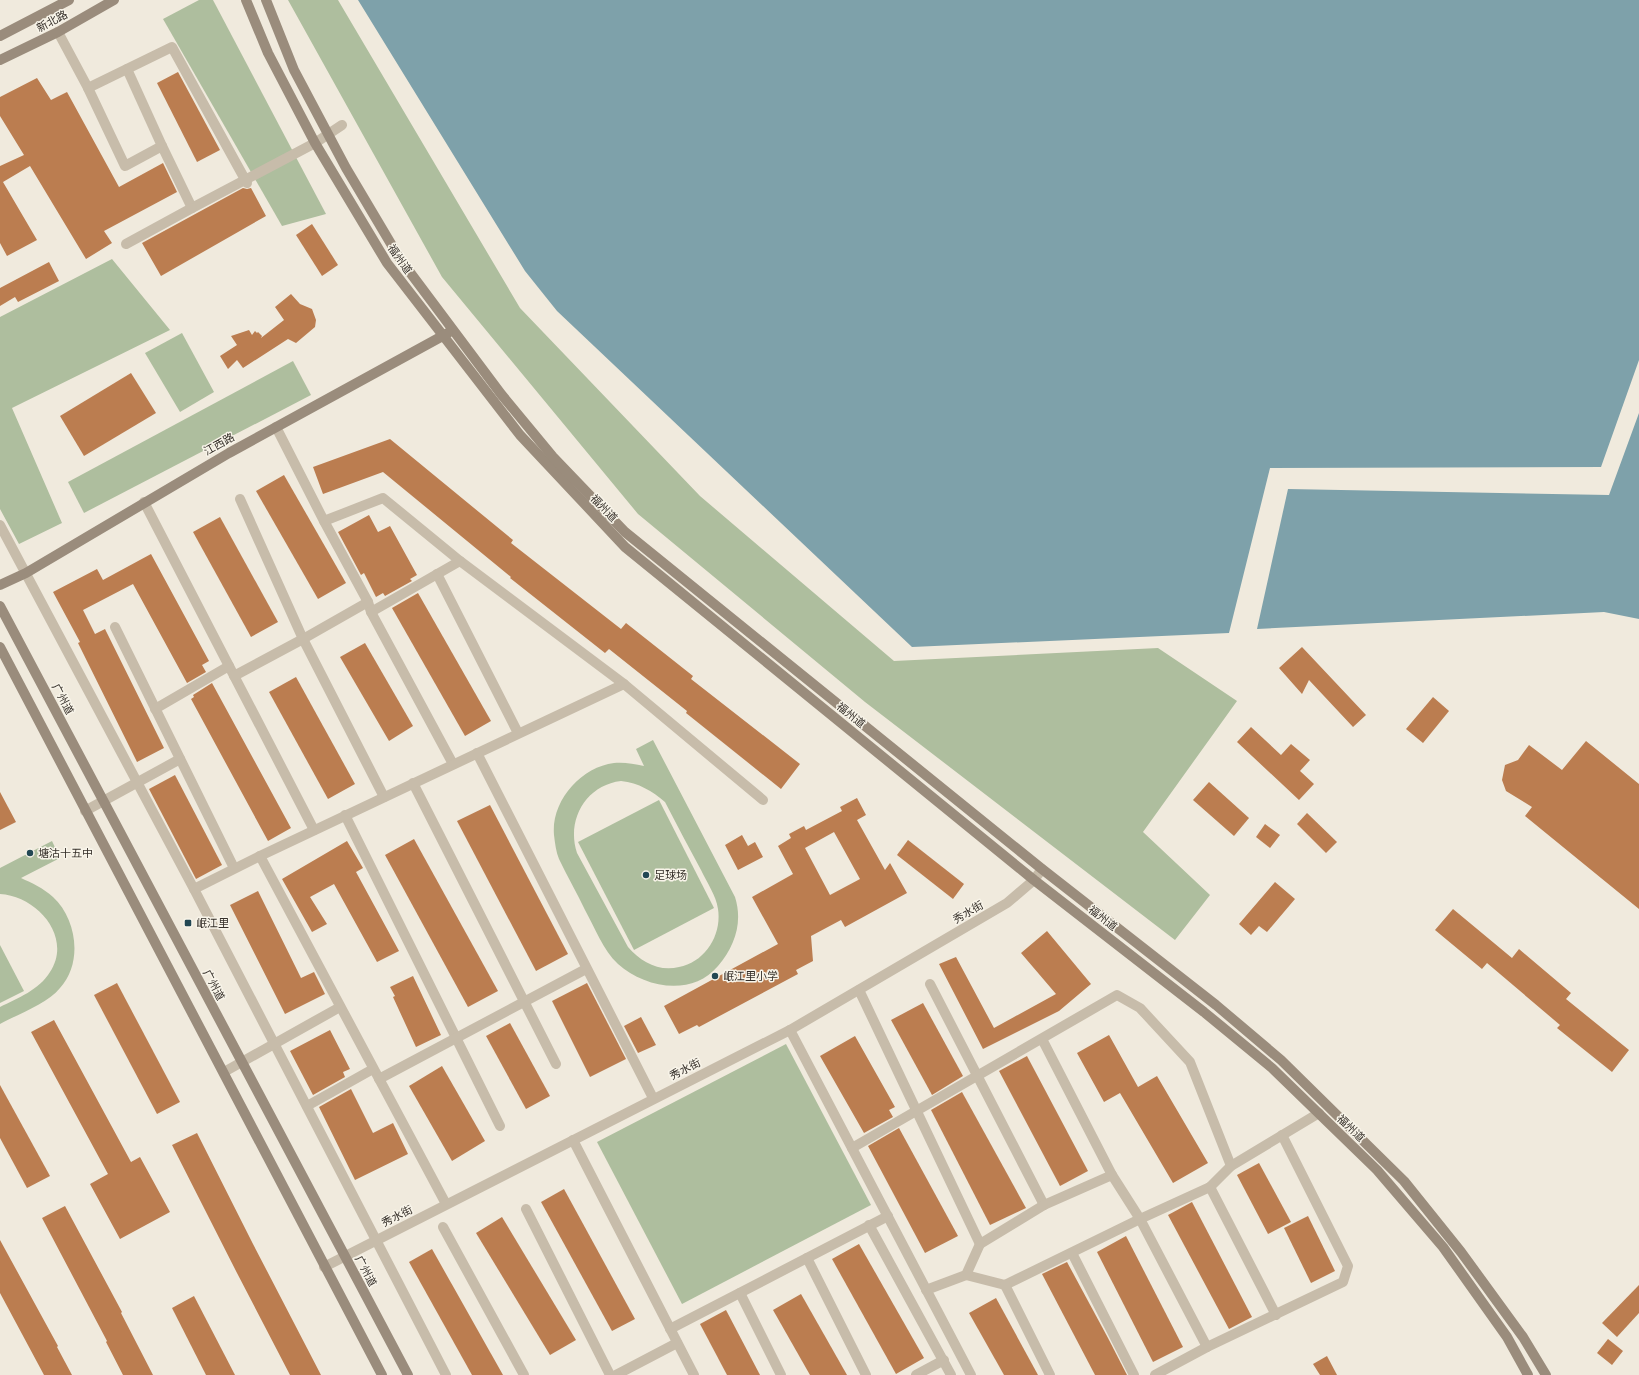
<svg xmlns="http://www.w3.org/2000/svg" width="1639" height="1375" font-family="'DM Sans','Noto Sans SC',sans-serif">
  <rect width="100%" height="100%" fill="#f0eadd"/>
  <g fill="#aebe9e" fill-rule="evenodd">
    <polygon points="199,0 213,0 326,214 282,226 163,19"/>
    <polygon points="288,0 338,0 520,308 700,496 894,661 1158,648 1237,701 1143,832 1210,895 1175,940 865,702 638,514 442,277"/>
    <polygon points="112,259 170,330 12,408 62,523 19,544 0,509 0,317"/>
    <polygon points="182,333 214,392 180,412 145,353"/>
    <polygon points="293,361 311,395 84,513 68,482"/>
    <path d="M653 740 735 897C743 922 735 946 718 966 692 997 645 988 618 964 603 950 595 928 585 910 577 893 567 876 559 859 556 852 555 843 554 835 551 801 581 767 614 763 624 762 634 764 644 766L636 749ZM621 781C639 783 652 791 665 802 677 825 689 848 701 870 707 883 716 895 718 909 722 935 705 962 679 967 659 972 641 962 628 947L577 853C566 820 586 785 621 781Z"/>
    <polygon points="659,800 714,908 634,950 578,842"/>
    <path d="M52 841 60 858 21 878C32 883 43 888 53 897 77 919 83 963 60 988 47 1004 18 1014 0 1024V1007C18 998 39 990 50 972 73 937 37 896 0 894V868Z"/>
    <polygon points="0,945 24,991 0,1003"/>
    <polygon points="786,1044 871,1205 682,1304 597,1142"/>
  </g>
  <g fill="#7ea1aa">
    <polygon points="358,0 1639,0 1639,360 1601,467 1270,468 1229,633 912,647 557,311 525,271"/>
    <polygon points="1639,413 1639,619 1604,612 1257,629 1288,489 1609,495"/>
  </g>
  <g fill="#bb7d50" fill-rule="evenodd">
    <polygon points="178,72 220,150 197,162 157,83"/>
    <polygon points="37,78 51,100 67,92 119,187 163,163 177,192 104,231 112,243 86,259 30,166 3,182 37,240 7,256 0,243 0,166 24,155 0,116 0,97"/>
    <polygon points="243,188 247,189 251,188 266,216 161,276 142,243"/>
    <polygon points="312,224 338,265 322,276 296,235"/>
    <polygon points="49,262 59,281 18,302 15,297 0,306 0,288"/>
    <polygon points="291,294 300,304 312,309 316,320 315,327 296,343 288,339 243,368 237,360 228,369 220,356 237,345 231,336 249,330 252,335 255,331 257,333 258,332 262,336 261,338 284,320 275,307"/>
    <polygon points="131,373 156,413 84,456 60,416"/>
    <polygon points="390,439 513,540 511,543 621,629 626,623 693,676 691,679 800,764 781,789 686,713 687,711 609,649 605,653 510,578 511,577 383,472 323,494 313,467"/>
    <polygon points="284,475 346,583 318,599 256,491"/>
    <polygon points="369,515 378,532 390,526 417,575 410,579 412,581 385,596 383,593 376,597 364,573 361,575 338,532"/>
    <polygon points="220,517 278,622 251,637 193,532"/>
    <polygon points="151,554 209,661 202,665 206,672 187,683 133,584 83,610 95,634 105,629 164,748 137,762 78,643 80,642 53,592 97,569 103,580"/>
    <polygon points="418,593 491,721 465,736 392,608"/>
    <polygon points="365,643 413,726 389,741 340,657"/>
    <polygon points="1302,647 1366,715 1353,727 1309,680 1302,694 1279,668"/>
    <polygon points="296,677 355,784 328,799 269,692"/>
    <polygon points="212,683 291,828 268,841 191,699 194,697 193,695"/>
    <polygon points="1433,697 1449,711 1423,743 1406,729"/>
    <polygon points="1251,727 1281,755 1291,744 1310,760 1300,771 1314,784 1299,800 1237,742"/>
    <polygon points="1586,741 1639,784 1639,909 1525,816 1532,807 1506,791 1502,780 1505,765 1518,760 1529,745 1562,770"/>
    <polygon points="175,775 222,865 196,879 149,789"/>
    <polygon points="1209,782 1249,818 1234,836 1193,800"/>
    <polygon points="0,792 16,822 0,830"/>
    <path d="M857 798 866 815 857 820 885 870 890 863 907 893 845 927 841 920 811 936 813 961 796 970 798 974 699 1027 697 1025 679 1034 664 1006 778 944 752 897 793 874 778 846 791 838 789 834 804 826 806 830 842 811 840 807ZM834 832 860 879 830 895 805 848Z"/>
    <polygon points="490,805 568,954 536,971 457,821"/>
    <polygon points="1307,813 1337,842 1326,853 1297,824"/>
    <polygon points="1265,824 1280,835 1270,848 1256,837"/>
    <polygon points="742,835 748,846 755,842 763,857 738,870 725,845"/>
    <polygon points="414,839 498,991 468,1007 385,855"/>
    <polygon points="908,840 964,884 953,899 897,855"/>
    <polygon points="347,841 363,868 356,872 399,951 377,962 334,884 310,897 327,924 312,932 282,879"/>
    <polygon points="1275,882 1295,899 1267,932 1259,926 1251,935 1239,924"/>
    <polygon points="258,891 301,978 314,972 325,994 285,1014 230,905"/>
    <polygon points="1453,909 1512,958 1519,949 1571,993 1566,999 1629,1050 1612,1072 1557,1028 1560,1025 1487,963 1482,969 1435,930"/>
    <polygon points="1047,931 1091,984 1059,1011 983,1049 939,964 956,957 994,1028 1056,994 1021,953"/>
    <polygon points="413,976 441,1035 416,1047 393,997 395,996 390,987"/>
    <polygon points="117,983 180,1102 157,1114 94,995"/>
    <polygon points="587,983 626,1059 590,1077 552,1001"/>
    <polygon points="923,1003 963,1076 932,1095 891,1020"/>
    <polygon points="641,1017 656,1045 638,1053 624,1026"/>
    <polygon points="54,1020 131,1162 140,1157 170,1212 120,1239 90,1184 108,1174 31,1032"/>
    <polygon points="510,1023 550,1096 526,1109 486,1036"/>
    <polygon points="330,1030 350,1069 343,1072 345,1077 313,1095 290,1051"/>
    <polygon points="1109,1035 1138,1087 1157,1076 1208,1163 1173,1183 1120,1093 1104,1102 1077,1053"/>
    <polygon points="855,1036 895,1107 889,1110 893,1117 864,1133 820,1056"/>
    <polygon points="1027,1056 1088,1171 1060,1186 999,1071"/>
    <polygon points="442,1066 485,1141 452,1161 409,1086"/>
    <polygon points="0,1085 50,1176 27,1188 0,1138"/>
    <polygon points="351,1089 373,1133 393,1123 408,1154 355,1180 319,1107"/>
    <polygon points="962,1092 1026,1208 990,1225 931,1110"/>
    <polygon points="899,1128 958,1236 925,1253 868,1146"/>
    <polygon points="197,1133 253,1244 321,1375 290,1375 237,1273 172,1145"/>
    <polygon points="1259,1163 1291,1222 1268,1234 1237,1175"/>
    <polygon points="564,1189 635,1319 612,1331 541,1202"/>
    <polygon points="1192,1202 1252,1317 1229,1329 1168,1215"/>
    <polygon points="65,1206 122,1312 121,1313 153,1375 123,1375 106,1342 107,1341 42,1218"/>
    <polygon points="1308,1216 1335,1271 1311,1283 1284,1228"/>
    <polygon points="502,1217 576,1340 550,1355 476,1233"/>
    <polygon points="1126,1236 1183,1347 1153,1362 1097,1252"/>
    <polygon points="0,1240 58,1346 57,1347 72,1375 44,1375 0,1293"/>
    <polygon points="859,1244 924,1358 896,1374 832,1259"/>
    <polygon points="432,1249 503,1375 472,1375 409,1262"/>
    <polygon points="1067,1262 1108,1338 1127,1375 1095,1375 1042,1274"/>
    <polygon points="1639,1285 1639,1313 1617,1337 1602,1323"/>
    <polygon points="801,1294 847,1375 810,1375 773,1310"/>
    <polygon points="194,1296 235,1375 206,1375 172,1308"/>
    <polygon points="996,1298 1038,1375 1004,1375 969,1313"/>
    <polygon points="726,1310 760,1375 727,1375 700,1324"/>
    <polygon points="1608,1339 1623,1351 1612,1365 1597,1353"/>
    <polygon points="1327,1356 1337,1375 1320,1375 1313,1364"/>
  </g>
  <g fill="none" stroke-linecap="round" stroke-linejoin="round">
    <g stroke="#c7bcaa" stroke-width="10">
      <polyline points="58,32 88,88 125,166 162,146 192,208 315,143 342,125"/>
      <polyline points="127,69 162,146"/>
      <polyline points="88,88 172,47 247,183"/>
      <polyline points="126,244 192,208"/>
      <polyline points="276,427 324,521 368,602 371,612 453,764"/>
      <polyline points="240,499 303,639 384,797"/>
      <polyline points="144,502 314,830"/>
      <polyline points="324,521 383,498 460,561 624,684 763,800"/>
      <polyline points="0,525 194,889 446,1375"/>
      <polyline points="437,574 518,733"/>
      <polyline points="371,612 460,561"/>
      <polyline points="115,627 234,868"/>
      <polyline points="234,676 303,639 368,602"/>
      <polyline points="155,709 229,666"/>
      <polyline points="477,753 653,1098"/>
      <polyline points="413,783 556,1064"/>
      <polyline points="85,811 180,759"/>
      <polyline points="345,815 500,1126"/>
      <polyline points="260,856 446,1204"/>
      <polyline points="194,889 260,856 624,684"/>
      <polyline points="930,984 1044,1205"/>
      <polyline points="859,990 980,1244"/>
      <polyline points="790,1030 971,1375"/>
      <polyline points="1042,1039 1112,1175"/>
      <polyline points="224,1072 340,1007"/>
      <polyline points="379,1079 586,969"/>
      <polyline points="307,1106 373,1069"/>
      <polyline points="573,1140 694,1375"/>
      <polyline points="852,1148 1117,995 1140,1008 1190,1062 1231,1166"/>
      <polyline points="1210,1187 1276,1315"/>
      <polyline points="526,1209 610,1375"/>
      <polyline points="869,1225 951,1375"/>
      <polyline points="443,1227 524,1375"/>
      <polyline points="1072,1253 1134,1375"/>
      <polyline points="807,1258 866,1375"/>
      <polyline points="324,1267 790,1030 1007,903 1034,880 1042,869"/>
      <polyline points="966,1275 1005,1285 1140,1219 1207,1347"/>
      <polyline points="1005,1285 1050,1375"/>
      <polyline points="926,1290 966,1275 980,1244 1044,1205 1112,1175 1140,1219 1210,1187 1231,1166 1319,1113"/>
      <polyline points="740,1293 781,1375"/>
      <polyline points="670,1329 888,1216"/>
      <polyline points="616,1375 677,1343"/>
      <polyline points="916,1375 944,1360"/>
      <polyline points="1155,1375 1207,1347 1343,1282 1348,1266 1282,1135"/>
    </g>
    <g stroke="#9a8c7c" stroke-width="10">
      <polyline points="246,0 268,53 315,143 387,263 520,435 625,547 1034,880 1204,1012 1272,1068 1377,1170 1443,1247 1507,1337 1528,1375"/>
      <polyline points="266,0 294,70 346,168 400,259 501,394 553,457 625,532 1042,869 1216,1005 1281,1060 1404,1181 1461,1252 1523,1337 1546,1375"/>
      <polyline points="0,36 69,0"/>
      <polyline points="0,60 58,32 114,0"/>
      <polyline points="0,585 26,573 229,453 448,333"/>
      <polyline points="0,606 408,1375"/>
      <polyline points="0,647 382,1375"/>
    </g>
  </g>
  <g fill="#224753" stroke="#f8f4e9" stroke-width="1.5">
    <circle cx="30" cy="853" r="4"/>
    <circle cx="646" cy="875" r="4"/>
    <rect x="184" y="919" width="8" height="8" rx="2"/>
    <circle cx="715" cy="976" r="4"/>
  </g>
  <g text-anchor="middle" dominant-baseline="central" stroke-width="3" stroke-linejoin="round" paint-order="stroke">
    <g font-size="11" fill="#352f29" stroke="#f8f4e9">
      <text transform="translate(52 21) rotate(-28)">新北路</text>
      <text transform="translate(400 259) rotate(55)">福州道</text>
      <text transform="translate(219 444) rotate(-29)">江西路</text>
      <text transform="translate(604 508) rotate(46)">福州道</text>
      <text transform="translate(63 699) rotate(62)">广州道</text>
      <text transform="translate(851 715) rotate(39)">福州道</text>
      <text transform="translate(968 912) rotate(-30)">秀水街</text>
      <text transform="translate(1103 918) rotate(38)">福州道</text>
      <text transform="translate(214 985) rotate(62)">广州道</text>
      <text transform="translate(685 1069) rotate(-27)">秀水街</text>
      <text transform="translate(1351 1128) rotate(44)">福州道</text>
      <text transform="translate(397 1216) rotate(-27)">秀水街</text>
      <text transform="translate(366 1271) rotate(62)">广州道</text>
    </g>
    <g font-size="11" fill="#352f29" stroke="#f8f4e9" text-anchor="start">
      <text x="38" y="853">塘沽十五中</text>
      <text x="654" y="875">足球场</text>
      <text x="196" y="923">岷江里</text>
      <text x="723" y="976">岷江里小学</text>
    </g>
  </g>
</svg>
